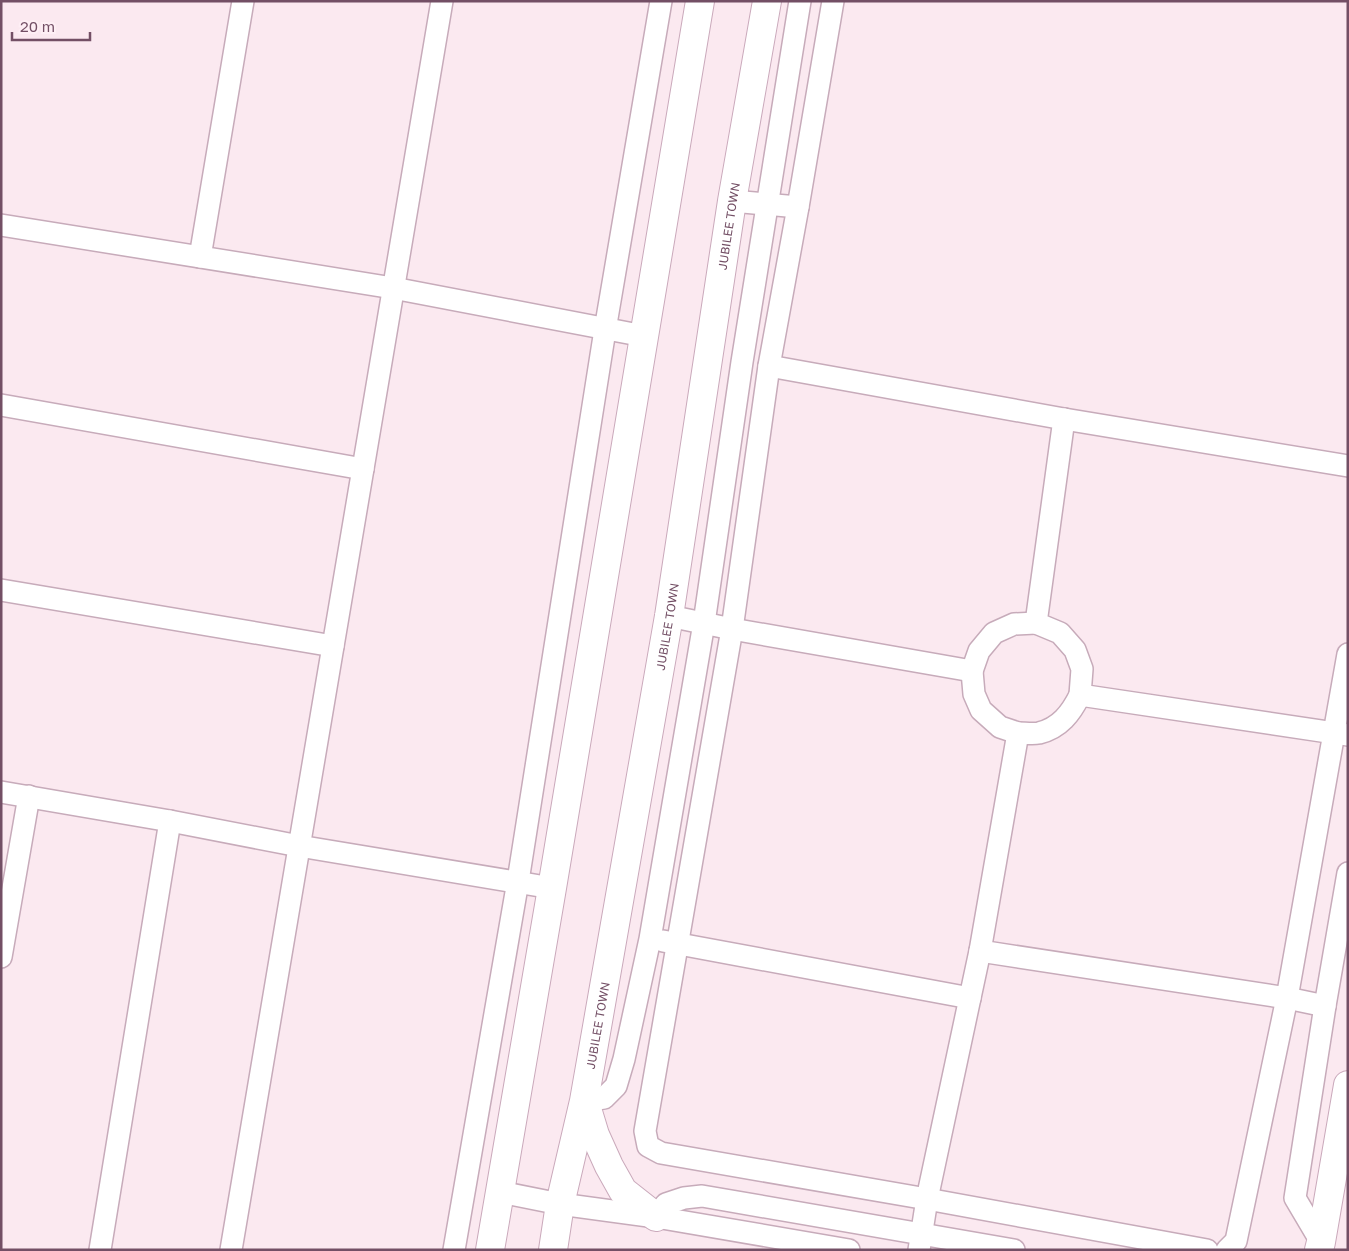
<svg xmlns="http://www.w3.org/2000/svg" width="1349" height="1251" font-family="'Golos Text',sans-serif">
  <rect width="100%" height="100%" fill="#fbe9f0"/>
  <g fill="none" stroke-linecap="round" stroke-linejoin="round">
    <defs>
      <g id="street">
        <polyline points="833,1 798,207 769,366 732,629 645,1131 648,1146 661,1153 927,1199 1207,1250"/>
        <polyline points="732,201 798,207"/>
        <polyline points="1,225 393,288 644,336"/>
        <polyline points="200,257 243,1"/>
        <polyline points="769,366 1064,419 1348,466"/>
        <polyline points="1,405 363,469"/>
        <polyline points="1064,419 1036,623 1060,633 1075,650 1082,669 1080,695 1348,735"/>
        <polyline points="1,590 333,646"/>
        <polyline points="669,616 732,629 972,671 979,651 994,633 1014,624 1036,623"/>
        <polyline points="972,671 974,694 981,710 1000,727 1018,733"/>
        <polyline points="1,792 170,821 299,846 552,888"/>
        <polyline points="663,941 970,998"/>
        <polyline points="980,951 1287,998 1325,1006"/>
        <polyline points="1,957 29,796"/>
        <polyline points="584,1101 604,1098 616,1086 624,1059 650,939 704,623 742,362 800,1"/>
        <polyline points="500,1192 560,1204 656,1217 849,1250"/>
        <polyline points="656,1217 666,1204 684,1198 702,1196 1014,1250"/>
        <polyline points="1321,1242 1295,1198 1325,1006 1348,873"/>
        <polyline points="100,1250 170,821"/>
        <polyline points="231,1250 442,1"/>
        <polyline points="454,1250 518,881 605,330 661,1"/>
        <path d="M919 1250 927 1199 980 951 1018 733C1025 733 1033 734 1039 733 1060 728 1071 713 1080 695"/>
        <polyline points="1227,1250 1236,1241 1287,998 1348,654"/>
      </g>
      <g id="secondary">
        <polyline points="585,1102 595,1135 609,1166 623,1191 656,1217"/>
        <polyline points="490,1250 552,888 700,1"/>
        <path id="s1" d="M553 1250 560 1204 584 1101 669 616 732 201 767 1"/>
        <polyline points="1319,1250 1321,1242 1348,1085"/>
      </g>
    </defs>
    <use href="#street" stroke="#c7abba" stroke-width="24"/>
    <use href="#secondary" stroke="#caa9bb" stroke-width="30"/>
    <use href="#street" stroke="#fff" stroke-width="21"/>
    <use href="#secondary" stroke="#fff" stroke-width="28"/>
  </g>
  <g text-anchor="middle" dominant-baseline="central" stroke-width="4" stroke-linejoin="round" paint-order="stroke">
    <g font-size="12" fill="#734f65" stroke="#feeff5">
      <text stroke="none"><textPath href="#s1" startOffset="1039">JUBILEE TOWN</textPath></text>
      <text stroke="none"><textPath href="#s1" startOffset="634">JUBILEE TOWN</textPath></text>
      <text stroke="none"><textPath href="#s1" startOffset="229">JUBILEE TOWN</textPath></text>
    </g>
  </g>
  <rect width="1349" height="1251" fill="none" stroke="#734f65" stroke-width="5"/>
  <path d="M12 32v8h78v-8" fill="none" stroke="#734f65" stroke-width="2.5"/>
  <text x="20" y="32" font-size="15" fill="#734f65" stroke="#feeff5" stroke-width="4" paint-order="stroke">20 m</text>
</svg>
